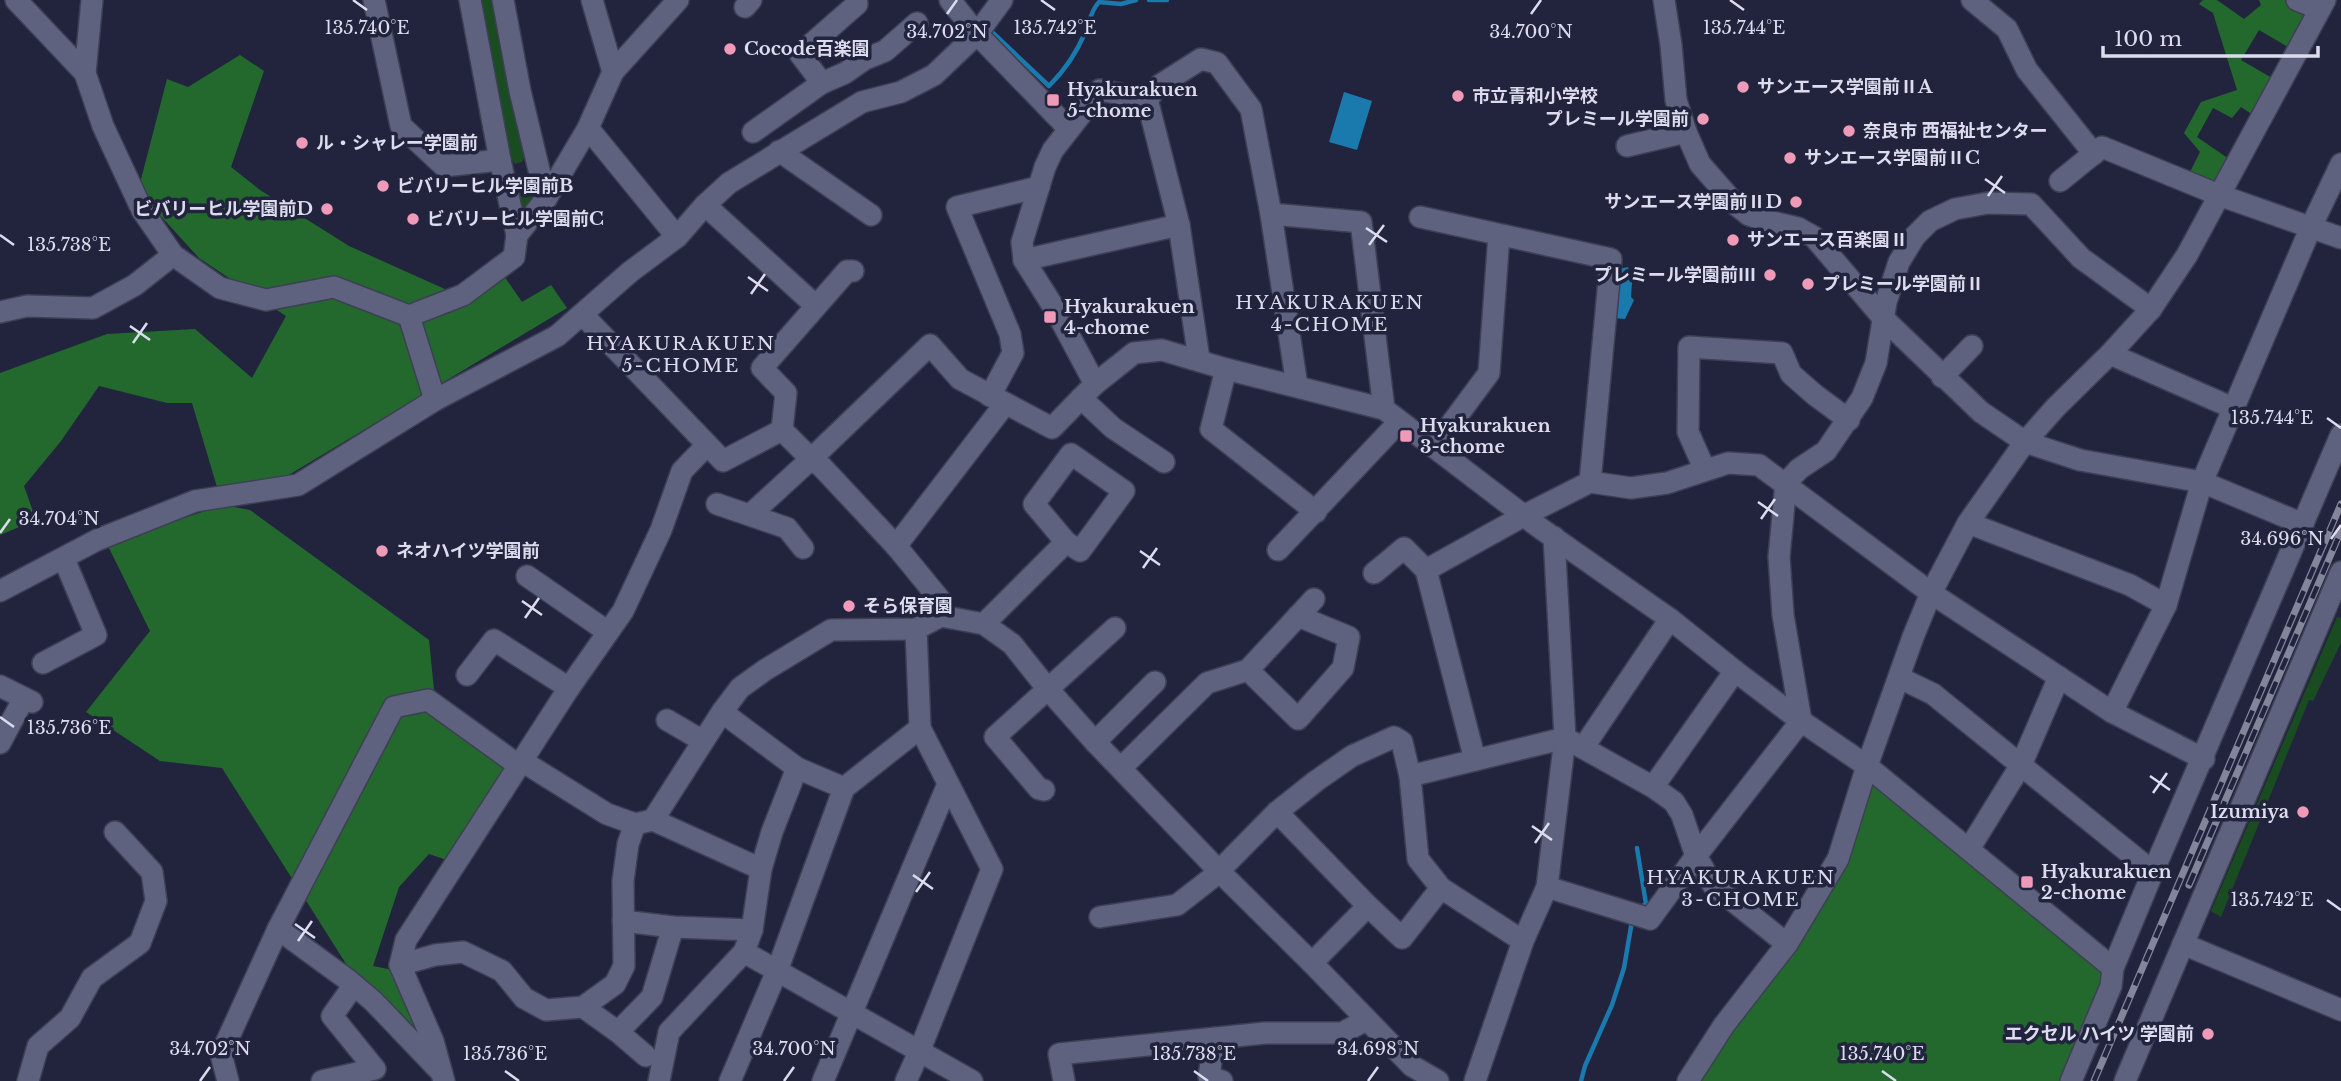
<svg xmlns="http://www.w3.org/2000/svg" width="2341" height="1081" font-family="'Libre Baskerville','Noto Sans JP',serif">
  <rect width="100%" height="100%" fill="#22243e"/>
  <g fill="#194c21">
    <polygon points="476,0 494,0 527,152 522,162 515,164 510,157"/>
    <polygon points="523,177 531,180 537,201 531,208 522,210 514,186"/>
    <polygon points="2337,617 2341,618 2341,643 2313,701 2309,700 2221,917 2211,911"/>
  </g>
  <g fill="#23692e">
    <polygon points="2203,0 2217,0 2244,19 2261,5 2259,0 2285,0 2303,7 2306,14 2288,47 2259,30 2241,60 2272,78 2253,115 2241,107 2232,118 2213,108 2197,137 2229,159 2217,185 2188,176 2200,152 2184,133 2201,102 2237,90 2213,13 2199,4"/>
    <polygon points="240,55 264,71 231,167 260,190 349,246 447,290 504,276 522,302 551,285 567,308 282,479 217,487 192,403 167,403 99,386 61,441 24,486 36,520 0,535 0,373 107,334 195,329 252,378 286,316 199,258 138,191 167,79 188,87"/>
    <polygon points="223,505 250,510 429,640 436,710 508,764 450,861 429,854 399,887 373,966 398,971 440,1066 355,978 222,768 160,761 86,712 150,631 107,544"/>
    <polygon points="1874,783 2098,968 2103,976 2104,985 2063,1081 1693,1081 1722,1037 1870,785"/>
  </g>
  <g fill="#1a7aae">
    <polygon points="1344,92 1372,101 1357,150 1329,142"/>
    <polygon points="1628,267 1632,283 1631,297 1634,300 1625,319 1614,318 1619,269"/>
  </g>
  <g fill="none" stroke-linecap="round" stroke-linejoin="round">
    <g stroke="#1a7aae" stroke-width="4.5">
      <polyline points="1149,0 1167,0"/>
      <path d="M992 32 1049 86C1065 70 1076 54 1085 33 1089 23 1091 10 1099 2L1121 4 1136 0"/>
      <polyline points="1637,848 1646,904 1639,908"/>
      <polyline points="1581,1081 1585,1066 1612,1005 1624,968 1632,921"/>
    </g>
    <defs>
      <g id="minor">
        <polyline points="16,0 85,73"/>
        <polyline points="92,0 85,73 103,126 142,210 173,255 220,288 266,300 334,287 409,316 463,295 514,257 517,235 500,160 470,0"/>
        <polyline points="374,0 401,126 444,166 500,160"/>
        <polyline points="503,0 520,91 546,199"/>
        <polyline points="592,0 613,72"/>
        <polyline points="950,0 977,34 1069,129"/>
        <polyline points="1664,0 1671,45 1676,100 1686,132 1700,164 1735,204 1749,215 1760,219 1798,228 1814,237 1884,319 1981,412 2025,442 2080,460 2202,482 2303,524"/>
        <polyline points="1972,0 2007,29 2027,70 2094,154"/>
        <polyline points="2297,0 2320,9"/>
        <polyline points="745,7 751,0"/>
        <polyline points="822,83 800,54 857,4"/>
        <polyline points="1147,99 1179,225 1199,359"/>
        <polyline points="588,128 677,237"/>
        <polyline points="753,132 822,83 845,73 865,59 885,51 917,23"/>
        <polyline points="1627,146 1686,132"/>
        <polyline points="779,151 871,215"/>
        <polyline points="2060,181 2102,147 2219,195 2341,238"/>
        <polyline points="705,205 816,306"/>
        <polyline points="1271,214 1361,222 1384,409"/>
        <polyline points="1420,217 1611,259 1590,482"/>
        <polyline points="517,235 546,199 588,128 613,72 678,0"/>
        <polyline points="1024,260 1179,225"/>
        <polyline points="0,312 27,306 93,308 135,285 173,255"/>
        <polyline points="582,314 723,461 782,430 811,459 930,345 960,379 1052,428 1095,384 1134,353 1162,350 1226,369 1384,409 1540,528 1670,619 1735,671 1801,721 1867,766 2113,968"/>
        <polyline points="409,316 435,400"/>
        <polyline points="2110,354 2233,408"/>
        <polyline points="1226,369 1211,429 1316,512"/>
        <polyline points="1942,377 1972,346"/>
        <polyline points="1095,384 1056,311 1024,260 1022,242 1045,167 1053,150 1100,90 1147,99 1160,85 1201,59 1217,63 1251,109 1271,214 1297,386"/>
        <polyline points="990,396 1013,353 1010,334 957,207 1039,187"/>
        <polyline points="1081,398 1113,428 1164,462"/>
        <polyline points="782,430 786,393 762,368 847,271 853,271"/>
        <polyline points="1434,447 1489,373 1499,235"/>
        <polyline points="1705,470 1688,432 1689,347 1782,353 1791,374 1815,395 1849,420"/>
        <polyline points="717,504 787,528 803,548"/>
        <polyline points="750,515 811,459 822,467 896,546"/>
        <polyline points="1968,523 2130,585 2166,605"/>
        <polyline points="1278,550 1399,422"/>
        <polyline points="1374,573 1404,548 1426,570"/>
        <polyline points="527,576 608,632"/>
        <polyline points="0,591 97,540 195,501 298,485 435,400 557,336 630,272 677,237 705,205 729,183 862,102 901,92 934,75 977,34 1002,0"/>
        <polyline points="941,616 942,602 896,546 1005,404"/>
        <polyline points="984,624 1066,542 1080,551 1124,491 1071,454 1034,504 1066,542"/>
        <polyline points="43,663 96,635 64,559"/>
        <polyline points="1248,670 1298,719 1343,668 1349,637 1298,616"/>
        <polyline points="467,675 494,640 569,688"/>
        <polyline points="1900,678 1933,694 2153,872"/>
        <polyline points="0,686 32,702"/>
        <polyline points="722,712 797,768 844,788"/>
        <polyline points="2112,712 2166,605 2202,482 2311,227 2341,164"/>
        <polyline points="667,720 703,741"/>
        <polyline points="1095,742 1155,682"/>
        <polyline points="0,743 24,698"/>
        <polyline points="1583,748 1670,619"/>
        <polyline points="1475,760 1426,570 1525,515 1590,482 1631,488 1667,483 1728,463 1759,465 1931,593 2112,712 2204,759"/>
        <polyline points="1121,768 1207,683 1248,670 1314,599"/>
        <polyline points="1410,776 1565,738 1653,787 1674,802 1682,815 1696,856 1713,885 1787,944"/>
        <polyline points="1653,787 1735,671"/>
        <polyline points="1044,790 1039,789 995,737 1115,628"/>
        <polyline points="1277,812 1368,906 1402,938 1441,888"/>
        <polyline points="653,820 722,712 740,688 765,670 831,630 916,629 941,616 984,624 1012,644 1047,688 1095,742 1219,871 1312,963 1412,1066 1438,1081"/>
        <polyline points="1969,849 2021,765 2059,677"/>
        <polyline points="1547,887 1650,919 1696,856 1801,721 1783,615 1779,557 1786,483 1799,469 1826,451 1862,398 1876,363 1886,302 1899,262 1915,236 1930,221 1955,209 1988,203 2031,204 2081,258 2151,309"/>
        <polyline points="1100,917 1177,905 1213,877 1277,812 1316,781 1352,756 1394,737 1402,742 1410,776 1418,859 1441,888 1523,941"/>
        <polyline points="623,921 673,927 752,930"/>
        <polyline points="278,929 348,980 373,1001 439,1070"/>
        <polyline points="2183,944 2341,1010"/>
        <polyline points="744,952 972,1081"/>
        <polyline points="1312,963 1368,906"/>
        <polyline points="400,965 435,955 463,952 502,971 524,998 546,1010 583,1007 615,984 624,966 623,881 628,844 635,824"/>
        <polyline points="583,1007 618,1032 646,1056"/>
        <polyline points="618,1032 652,997 673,927"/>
        <polyline points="1214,1039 1209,1077 1222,1081"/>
        <polyline points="28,1081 38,1046 70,1018 92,978 140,943 156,901 152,872 115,832"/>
        <polyline points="228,1081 221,1054 278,929 394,707 428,700 514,762 522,761 607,814 635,824 653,820 761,869"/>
        <polyline points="322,1081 375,1069 332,1016 354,985"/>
        <polyline points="444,1081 433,1041 400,965 406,940 569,688 623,611 661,530 682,471 707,445"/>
        <polyline points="659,1081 669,1032 744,952 752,930 761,869 772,832 797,768"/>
        <polyline points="730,1081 777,971 844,788 920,728"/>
        <polyline points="823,1081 948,784"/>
        <polyline points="906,1081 919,1052 992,869 920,728 916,629"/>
        <polyline points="1064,1081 1059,1054 1265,1033 1342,1033 1366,1020"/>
        <polyline points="1475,1081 1523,941 1547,887 1565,738 1554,537"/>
        <polyline points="1688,1081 1724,1025 1787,944 1838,859 1867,766 1913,637 1931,593 1968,523 2025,442 2056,407 2110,354 2151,309 2187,255 2325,0"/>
        <polyline points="2071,1081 2111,986 2113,968 2153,872 2341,435"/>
        <polyline points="2125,1081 2341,572"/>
      </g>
    </defs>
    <use href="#minor" stroke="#3e3f54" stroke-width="24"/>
    <use href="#minor" stroke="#5e627f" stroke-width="21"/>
    <defs>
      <g id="rail">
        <polyline points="2189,885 2341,531"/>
        <polyline points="2094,1081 2341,504"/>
      </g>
    </defs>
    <use href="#rail" stroke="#83859a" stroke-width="7"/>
    <use href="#rail" stroke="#22243e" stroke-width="4.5" stroke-dasharray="13" stroke-linecap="butt"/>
  </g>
  <path fill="none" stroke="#dbddee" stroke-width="2.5" d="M353 0 367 10M1041 0 1055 10M1730 0 1744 10M947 14 957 0M1531 14 1541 0M1985 179 2005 193M1988 196 2002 176M1366 228 1387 242M0 235 14 245M1369 245 1384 225M748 277 768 291M751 294 765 274M130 326 150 340M133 343 147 323M2327 418 2341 428M1758 502 1778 516M1761 519 1775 499M0 533 10 519M2331 539 2341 525M1140 551 1160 565M1143 568 1157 548M522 601 542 615M525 618 539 598M0 717 14 727M2150 776 2170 790M2153 793 2167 773M1532 826 1552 840M1535 843 1549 823M913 875 933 889M916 892 930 872M2327 900 2341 910M295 924 315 938M298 941 312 921M505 1071 519 1081M1194 1071 1208 1081M1882 1071 1896 1081M200 1081 210 1067M784 1081 794 1067M1368 1081 1378 1067"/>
  <g fill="#ef9ab8" stroke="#22243e" stroke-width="2.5">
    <circle cx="730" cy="49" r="7"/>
    <circle cx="1743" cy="87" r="7"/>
    <circle cx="1458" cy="96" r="7"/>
    <rect x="1046" y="93" width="14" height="14" rx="3.5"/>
    <circle cx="1703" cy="119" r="7"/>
    <circle cx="1849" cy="131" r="7"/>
    <circle cx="302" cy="143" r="7"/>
    <circle cx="1790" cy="158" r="7"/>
    <circle cx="383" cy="186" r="7"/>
    <circle cx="1796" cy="202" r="7"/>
    <circle cx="327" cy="209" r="7"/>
    <circle cx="413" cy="219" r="7"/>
    <circle cx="1733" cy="240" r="7"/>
    <circle cx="1770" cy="275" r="7"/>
    <circle cx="1808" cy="284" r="7"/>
    <rect x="1043" y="310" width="14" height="14" rx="3.5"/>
    <rect x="1399" y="429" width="14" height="14" rx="3.5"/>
    <circle cx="382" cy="551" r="7"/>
    <circle cx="849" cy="606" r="7"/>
    <circle cx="2303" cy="812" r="7"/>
    <rect x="2020" y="875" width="14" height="14" rx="3.5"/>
    <circle cx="2208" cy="1034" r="7"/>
  </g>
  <g text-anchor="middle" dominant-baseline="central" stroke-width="7" stroke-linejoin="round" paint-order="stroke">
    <g font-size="18" font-weight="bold" fill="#dbddee" stroke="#22243e" text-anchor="start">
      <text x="744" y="49">Cocode百楽園</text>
      <text x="1757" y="87">サンエース学園前ⅡA</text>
      <text x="1067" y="90">Hyakurakuen<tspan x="1067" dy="21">5-chome</tspan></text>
      <text x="1472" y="96">市立青和小学校</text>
      <text x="1689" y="119" text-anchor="end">プレミール学園前</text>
      <text x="1863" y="131">奈良市 西福祉センター</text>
      <text x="316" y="143">ル・シャレー学園前</text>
      <text x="1804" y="158">サンエース学園前ⅡC</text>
      <text x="397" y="186">ビバリーヒル学園前B</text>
      <text x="1782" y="202" text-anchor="end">サンエース学園前ⅡD</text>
      <text x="313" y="209" text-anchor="end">ビバリーヒル学園前D</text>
      <text x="427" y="219">ビバリーヒル学園前C</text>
      <text x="1747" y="240">サンエース百楽園Ⅱ</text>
      <text x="1756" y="275" text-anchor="end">プレミール学園前Ⅲ</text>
      <text x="1822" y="284">プレミール学園前Ⅱ</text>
      <text x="1064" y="307">Hyakurakuen<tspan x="1064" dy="21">4-chome</tspan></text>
      <text x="1420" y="426">Hyakurakuen<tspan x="1420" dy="21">3-chome</tspan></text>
      <text x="396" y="551">ネオハイツ学園前</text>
      <text x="863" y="606">そら保育園</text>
      <text x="2289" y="812" text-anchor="end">Izumiya</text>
      <text x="2041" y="872">Hyakurakuen<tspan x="2041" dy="21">2-chome</tspan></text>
      <text x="2194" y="1034" text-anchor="end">エクセル ハイツ 学園前</text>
    </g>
    <g font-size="19" letter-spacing="2" fill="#dbddee" stroke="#22243e">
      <text x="1330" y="302">HYAKURAKUEN<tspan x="1330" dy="22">4-CHOME</tspan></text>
      <text x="681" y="343">HYAKURAKUEN<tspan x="681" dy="22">5-CHOME</tspan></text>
      <text x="1741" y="877">HYAKURAKUEN<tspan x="1741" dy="22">3-CHOME</tspan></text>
    </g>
  </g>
  <g font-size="18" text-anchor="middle" fill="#dbddee" stroke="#22243e" stroke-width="7" stroke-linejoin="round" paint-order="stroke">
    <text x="1055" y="34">135.742°E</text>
    <text x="1744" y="34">135.744°E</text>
    <text x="367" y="34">135.740°E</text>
    <text x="947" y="38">34.702°N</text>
    <text x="1531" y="38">34.700°N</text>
    <text x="69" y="251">135.738°E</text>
    <text x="2272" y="424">135.744°E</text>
    <text x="59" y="525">34.704°N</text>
    <text x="2282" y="545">34.696°N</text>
    <text x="69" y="734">135.736°E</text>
    <text x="2272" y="906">135.742°E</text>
    <text x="210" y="1055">34.702°N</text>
    <text x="794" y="1055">34.700°N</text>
    <text x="1378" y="1055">34.698°N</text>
    <text x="505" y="1060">135.736°E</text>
    <text x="1194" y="1060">135.738°E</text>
    <text x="1882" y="1060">135.740°E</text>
  </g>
  <path d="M2103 46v10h215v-10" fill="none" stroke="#dbddee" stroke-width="3.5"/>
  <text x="2114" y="46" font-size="21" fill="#dbddee" stroke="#22243e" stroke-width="5" paint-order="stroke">100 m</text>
</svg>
